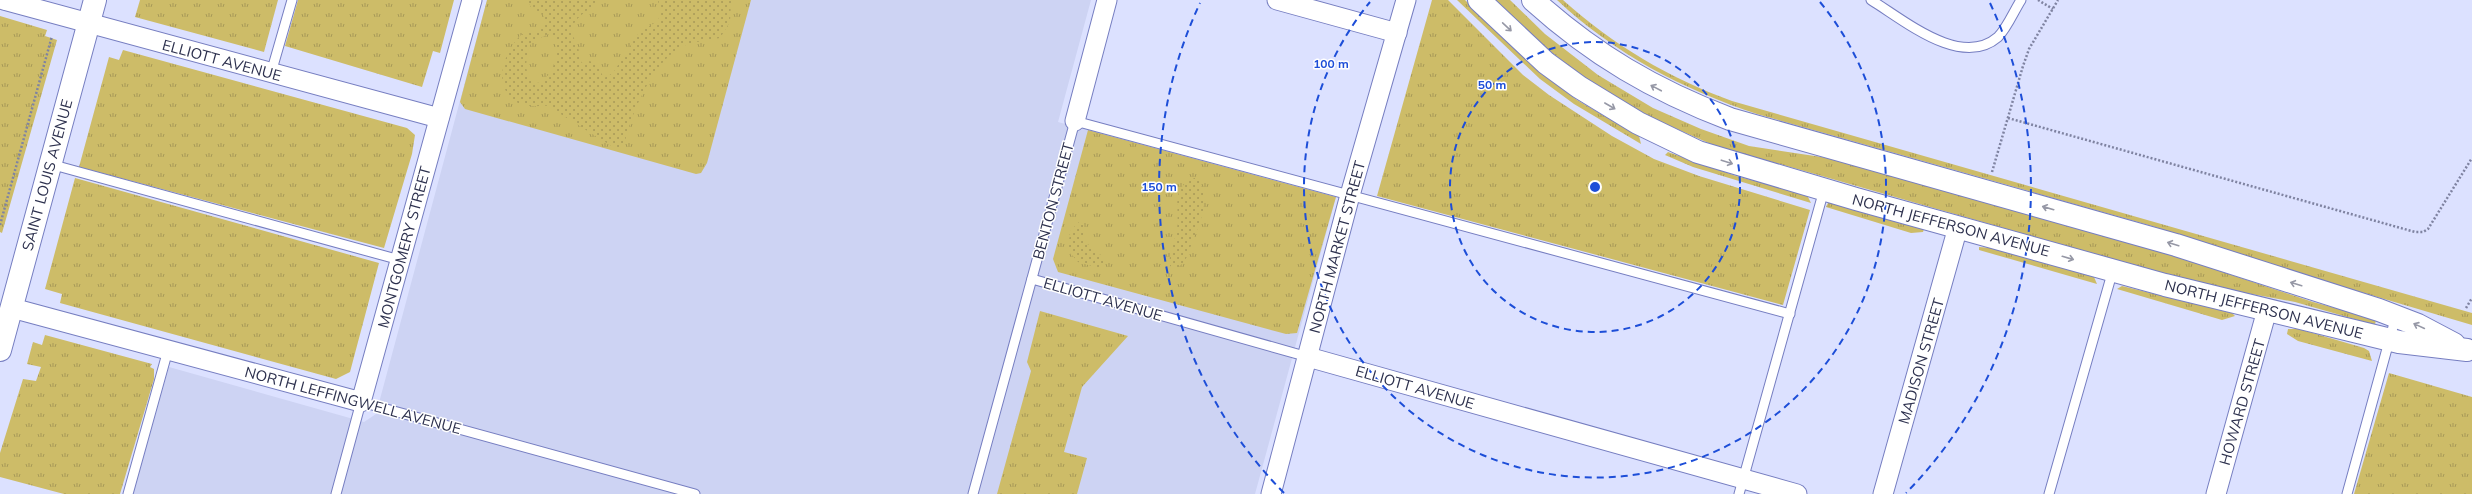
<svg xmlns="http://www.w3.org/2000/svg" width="2472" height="494" font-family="Mulish,sans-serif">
  <defs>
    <pattern id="grass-tufts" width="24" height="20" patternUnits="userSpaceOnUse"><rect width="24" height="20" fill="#cdbc68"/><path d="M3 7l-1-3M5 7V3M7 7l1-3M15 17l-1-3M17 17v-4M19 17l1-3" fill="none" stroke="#a79958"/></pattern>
    <pattern id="garden-dots" width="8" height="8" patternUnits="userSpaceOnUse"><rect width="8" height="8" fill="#cdbc68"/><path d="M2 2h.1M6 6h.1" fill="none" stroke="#a79958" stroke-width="1.8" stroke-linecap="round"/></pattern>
  </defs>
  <rect width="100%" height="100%" fill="#dce1ff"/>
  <polygon fill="#cdd3f3" points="487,0 1091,0 1058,122 1336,197 1255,494 133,494 169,367 364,422 376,414"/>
  <g fill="url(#grass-tufts)">
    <polygon points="140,0 278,0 264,52 135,17"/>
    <polygon points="298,0 454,0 440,53 433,51 422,87 285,46"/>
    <polygon points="487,0 751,0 707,163 701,173 696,174 465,109 460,102"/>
    <polygon points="1432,0 1448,0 1523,75 1549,95 1612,136 1654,159 1699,176 1810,210 1783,305 1377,196"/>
    <polygon points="1457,0 1465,0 1530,64 1577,100 1639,136 1641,144 1574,104 1540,79"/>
    <polygon points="1495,0 1510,0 1545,34 1598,75 1653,108 1701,129 1749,146 1828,158 2178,257 2313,302 2376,319 2375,325 2295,302 2246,293 2154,271 1713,145 1643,114 1585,79 1541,44"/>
    <path d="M1557 0H1563C1613 45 1669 78 1732 101L2472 313V325L2310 277 2152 226 1757 114C1682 89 1615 54 1557 0Z"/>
    <polygon points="0,16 47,30 45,36 57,40 2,233 0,232"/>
    <polygon points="123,50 407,128 415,135 412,154 384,248 79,167 109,57 119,60"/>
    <polygon points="1088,130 1336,197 1297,333 1286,334 1058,272 1053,259"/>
    <polygon points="1668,152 1736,176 1807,195 1811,203 1693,167 1665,155"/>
    <polygon points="75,178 379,263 350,372 336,379 60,303 62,294 45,289"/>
    <polygon points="1828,203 1832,203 1924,229 1923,232 1911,233 1826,207"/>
    <polygon points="1979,247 1991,248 2094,277 2097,284 1979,250"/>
    <polygon points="2122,286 2232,313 2235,316 2222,320 2117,289"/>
    <polygon points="1040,311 1128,336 1082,387 1064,452 1087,458 1077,494 997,494 1031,371 1027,362"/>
    <polygon points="2288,329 2299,329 2364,348 2369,351 2372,361 2298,341 2287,334"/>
    <polygon points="45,335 152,364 150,367 154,369 154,379 120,494 64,494 0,477 0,453 23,379 36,381 41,367 27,364 33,342 42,345"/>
    <polygon points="2389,373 2472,397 2472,494 2354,494"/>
  </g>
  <g fill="url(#garden-dots)" fill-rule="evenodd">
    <path d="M527 0H597C585 17 563 19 577 45 580 50 578 57 582 63L590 61 598 67 604 78 613 73 639 32 658 21 660 14 658 0H731L730 22 720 38C710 40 699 41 689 44 655 54 630 115 624 147L618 150 562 115 551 106C540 105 525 109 515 101 493 85 503 56 518 38 527 27 540 38 545 18L540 12 532 9ZM550 33 555 36C557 55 556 74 538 83 521 77 526 57 531 43Z"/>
    <path d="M1197 177C1210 199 1202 219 1193 240 1188 252 1188 262 1176 268L1170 266C1168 251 1175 243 1177 229 1180 207 1169 187 1197 177Z"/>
    <polygon points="1079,222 1084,223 1085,242 1104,258 1104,264 1099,268 1078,262 1067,249 1071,230"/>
  </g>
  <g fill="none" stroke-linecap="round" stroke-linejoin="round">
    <defs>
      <g id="lane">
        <path d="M1871 0C1904 20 1961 69 1998 37 2007 28 2014 11 2021 0"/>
        <polyline points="271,73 292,0"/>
        <polyline points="50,164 400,260"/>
        <polyline points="1032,279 1308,357"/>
        <polyline points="128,494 168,350"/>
        <polyline points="336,494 361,402 695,494"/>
        <polyline points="973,494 1075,121 1790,314"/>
        <polyline points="1739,494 1824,190"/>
        <polyline points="2049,494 2113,270"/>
        <polyline points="2347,494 2396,316"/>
      </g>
      <g id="street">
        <polyline points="4,0 439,118"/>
        <polyline points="1277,0 1397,33"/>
        <polyline points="1075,121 1107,0"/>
        <polyline points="12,308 361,402 472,0"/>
        <polyline points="1308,357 1797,494"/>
        <polyline points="1271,494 1350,195 1406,0"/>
        <polyline points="1883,494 1958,227"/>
        <polyline points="2216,494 2267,310"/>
      </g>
      <polyline id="secondary" points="0,350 95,0"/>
      <g id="primary">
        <polyline points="1479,0 1546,63 1579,87 1638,123 1698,152 1856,199 2165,285 2399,342 2467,350"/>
        <path d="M1533 0C1594 55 1654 90 1730 119L2176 245 2379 310 2418 325 2454 344"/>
      </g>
    </defs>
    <use href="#lane" stroke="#767ec1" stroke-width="11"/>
    <use href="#street" stroke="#767ec1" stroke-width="21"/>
    <use href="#secondary" stroke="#767ec1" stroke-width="24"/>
    <use href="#primary" stroke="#767ec1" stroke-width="24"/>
    <g stroke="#7f83a1" stroke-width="2.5" stroke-dasharray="2 2" stroke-linecap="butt">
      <polyline points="2038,0 2053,9"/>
      <polyline points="2008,118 2415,232 2423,232 2428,229 2472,158"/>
      <polyline points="1992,172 2023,66 2029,49 2058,0"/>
      <polyline points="0,225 52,36"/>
      <polyline points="2466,308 2472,298"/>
    </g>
    <use href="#lane" stroke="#fff" stroke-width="9"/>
    <use href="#street" stroke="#fff" stroke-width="19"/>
    <use href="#secondary" stroke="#fff" stroke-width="22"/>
    <use href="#primary" stroke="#fff" stroke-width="22"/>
  </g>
  <defs><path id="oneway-shaft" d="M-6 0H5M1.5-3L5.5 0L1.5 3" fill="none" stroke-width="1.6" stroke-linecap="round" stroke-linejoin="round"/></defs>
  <g stroke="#9698a6">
    <use href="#oneway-shaft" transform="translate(1507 27) rotate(43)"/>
    <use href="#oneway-shaft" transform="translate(1656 88) rotate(-152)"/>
    <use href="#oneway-shaft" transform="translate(1610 106) rotate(30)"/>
    <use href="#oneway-shaft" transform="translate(1727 162) rotate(18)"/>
    <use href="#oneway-shaft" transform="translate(2048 208) rotate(-164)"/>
    <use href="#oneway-shaft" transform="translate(2173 244) rotate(-163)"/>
    <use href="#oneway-shaft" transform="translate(2068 258) rotate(16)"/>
    <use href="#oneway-shaft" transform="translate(2296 284) rotate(-163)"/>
    <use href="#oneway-shaft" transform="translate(2419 326) rotate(-155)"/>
  </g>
  <g fill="none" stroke="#1d4ed8" stroke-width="2" stroke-dasharray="7 5">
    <circle cx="1595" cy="187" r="145"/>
    <path d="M1820 2A291 291 0 1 1 1370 2"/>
    <path d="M1284 493A436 436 0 0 1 1200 3M1990 3A436 436 0 0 1 1906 493"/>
  </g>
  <g text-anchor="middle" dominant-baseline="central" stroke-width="3" stroke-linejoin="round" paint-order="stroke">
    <g font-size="15" fill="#2d314e" stroke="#fff">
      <text transform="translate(222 60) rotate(15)">ELLIOTT AVENUE</text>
      <text transform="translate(47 175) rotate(-75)">SAINT LOUIS AVENUE</text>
      <text transform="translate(1053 201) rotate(-75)">BENTON STREET</text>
      <text transform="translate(1951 225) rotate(15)">NORTH JEFFERSON AVENUE</text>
      <text transform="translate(404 247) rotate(-75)">MONTGOMERY STREET</text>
      <text transform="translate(1337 247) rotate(-75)">NORTH MARKET STREET</text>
      <text transform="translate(1103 299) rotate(16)">ELLIOTT AVENUE</text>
      <text transform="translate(2264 309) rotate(14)">NORTH JEFFERSON AVENUE</text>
      <text transform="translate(1921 361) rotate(-74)">MADISON STREET</text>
      <text transform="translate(1415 387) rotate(16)">ELLIOTT AVENUE</text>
      <text transform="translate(353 400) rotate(15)">NORTH LEFFINGWELL AVENUE</text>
      <text transform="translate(2242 402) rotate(-74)">HOWARD STREET</text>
    </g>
  </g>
  <circle cx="1595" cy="187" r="6" fill="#1d4ed8" stroke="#fff" stroke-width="2"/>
  <g font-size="12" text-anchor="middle" font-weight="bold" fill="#1d4ed8" stroke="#fff" stroke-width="3" stroke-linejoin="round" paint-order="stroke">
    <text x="1331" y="68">100 m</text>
    <text x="1492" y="89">50 m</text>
    <text x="1159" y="191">150 m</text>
  </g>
</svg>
